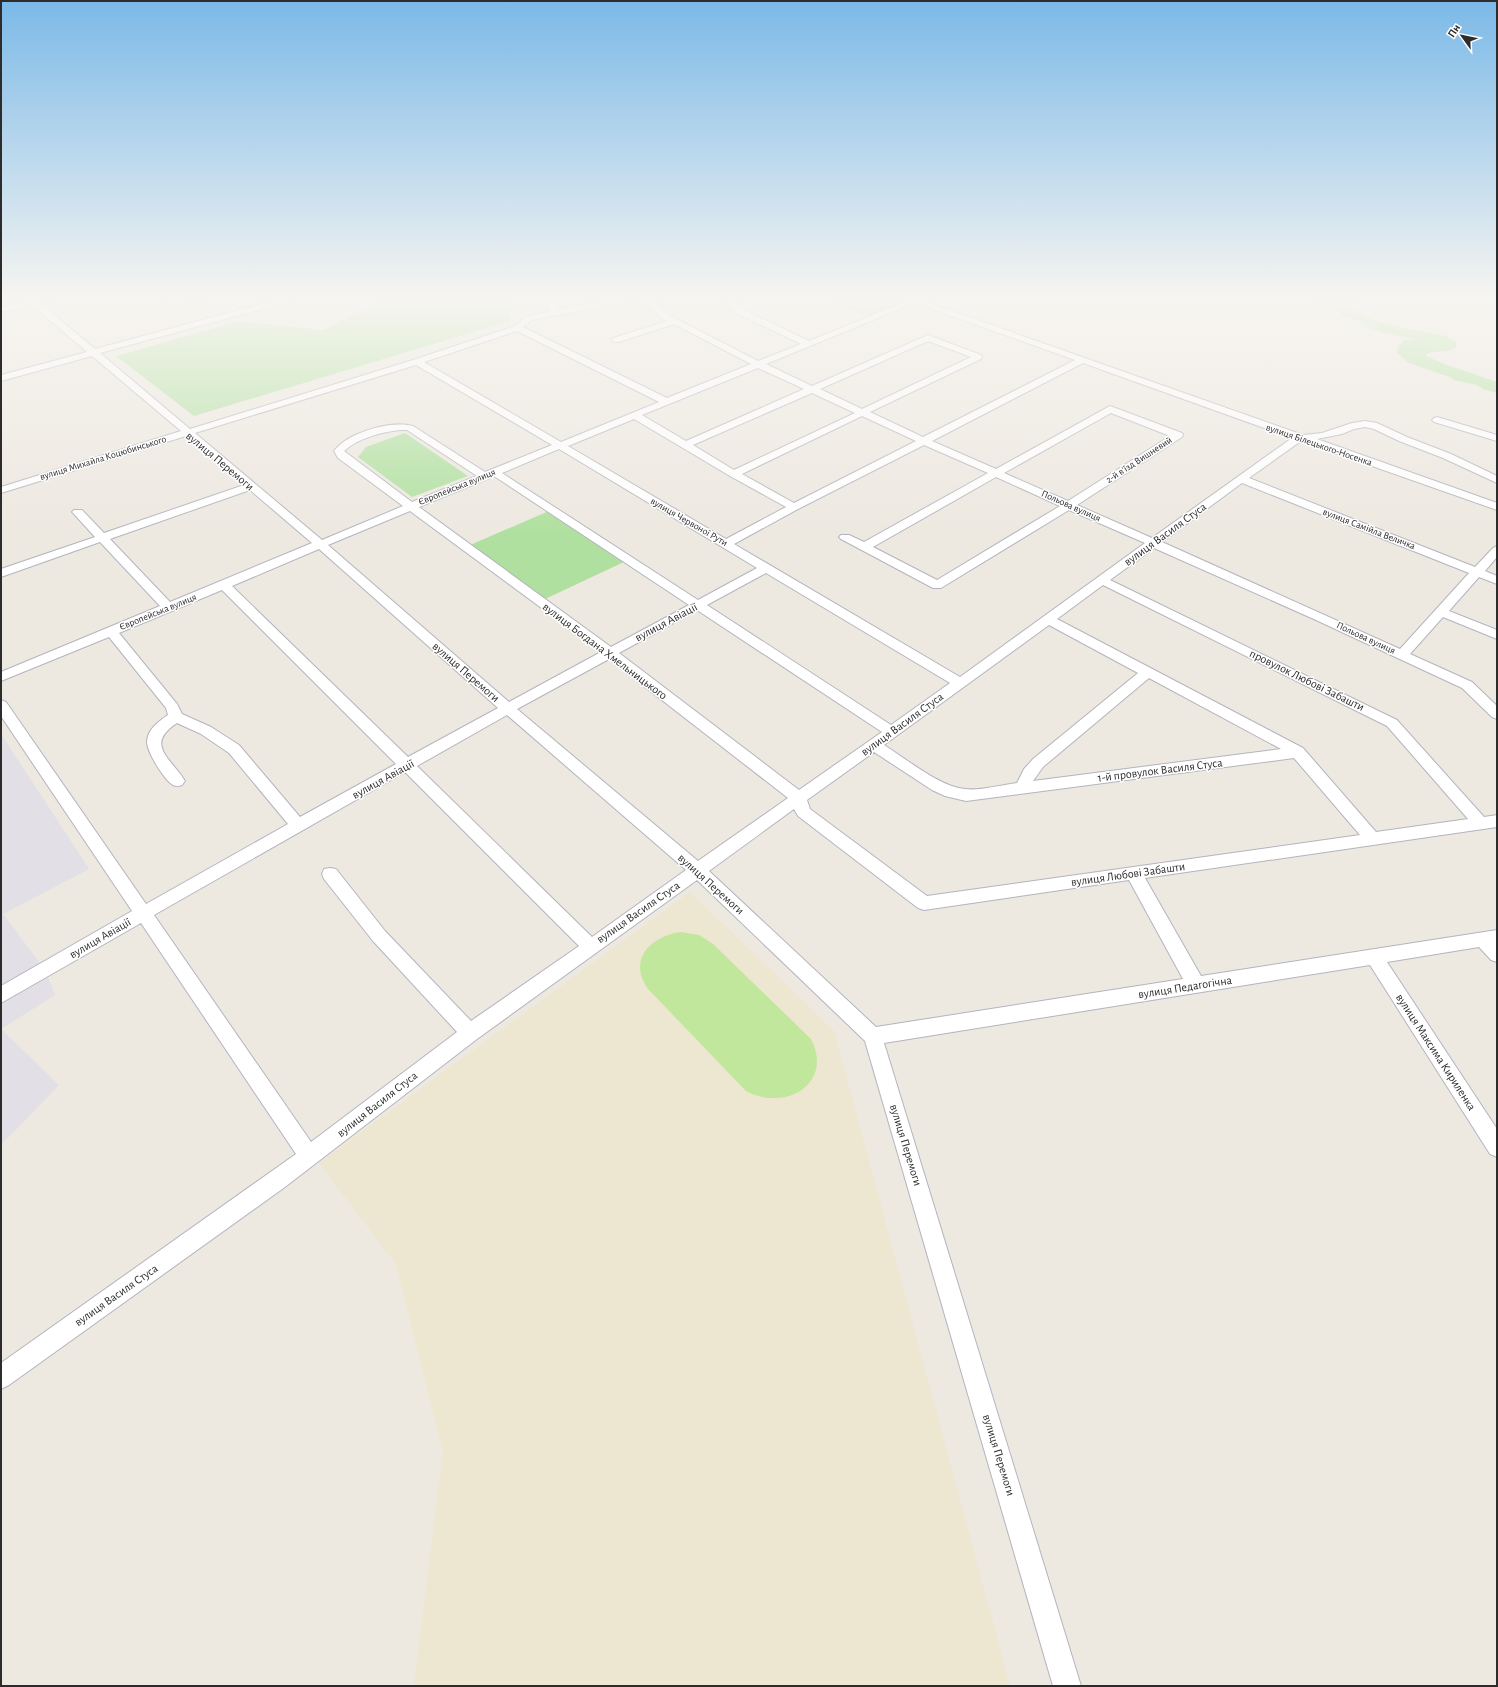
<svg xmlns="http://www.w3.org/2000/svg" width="1498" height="1687" font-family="'Alegreya Sans',sans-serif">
  <rect width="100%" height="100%" fill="#ede8e0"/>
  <polygon fill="#e2dfe6" points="1,734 89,869 3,914 45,970 55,995 1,1029 59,1085 1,1145"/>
  <polygon fill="#ede6d0" points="690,892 834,1031 1010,1686 414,1686 443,1452 396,1264 319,1163"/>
  <g fill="#b0e09f">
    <polygon points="394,297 512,297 510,321 194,416 116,356 239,321 323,330 387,298"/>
    <polygon points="819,297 905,297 905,301 868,316"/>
    <path d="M1323 297H1362L1352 307C1367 322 1404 328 1425 332 1436 334 1449 335 1457 343L1455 348C1446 353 1435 350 1426 354V356L1447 365 1497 382V393L1483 389 1477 385 1453 380 1452 378 1409 363 1397 353 1398 347 1404 340 1416 339C1402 337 1371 331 1360 323L1362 322 1340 315 1341 312 1313 303 1311 300 1325 302 1330 300Z"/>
    <polygon points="405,433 468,476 412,497 358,457 366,447"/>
    <polygon points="549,511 626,561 543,600 470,545"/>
  </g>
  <path fill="#c0e79c" d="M681 932 699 935 713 944 811 1039C834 1084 785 1112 746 1091L648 989C627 959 651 936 681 932Z"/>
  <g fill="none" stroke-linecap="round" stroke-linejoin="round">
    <defs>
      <g id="minor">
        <path d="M24 297H33L35 299 45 297H58L57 299 40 303 95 349 287 297H300L299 299 100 353 190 429 413 360 515 326 526 316 550 312 545 297H553L557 310 629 297H649L667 314 758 361 801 344 738 314 731 308 726 297H734L738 305 744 310 809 341 915 298 1303 435 1322 433 1352 423 1365 421 1377 423 1407 437 1451 454 1497 476V483L1443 458 1399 441 1374 429 1365 427 1354 429 1342 434 1317 439 1497 503V510L1301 441 1249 478 1475 567 1493 548 1497 546V557L1485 571 1497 576V584L1479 577 1449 611 1497 630V639L1443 617 1410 654 1472 682 1497 706V719L1492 717 1462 688 1316 620 1154 548 1110 580 1397 720 1484 817 1497 815V827L1145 878 1201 976 1497 930V962L1491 960 1479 947 1387 962 1497 1129V1157L1490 1154 1370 965 884 1043 1081 1686H1053L865 1041 697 880 477 1039 285 1187 9 1385 1 1389V1363L296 1154 141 923 1 1003V986L132 911 1 716V700L6 702 146 904 288 824 229 753 201 734 177 723C144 745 171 758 185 781L182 785C179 786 177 787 173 785 165 781 146 751 147 741 148 729 159 721 168 715L166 708 109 637 1 681V672L160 606 100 542 1 577V569L95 537 74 514 72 512 74 510H82L104 533 244 485 186 436 1 493V487L181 431 92 356 1 381V375L87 352 32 305 1 312V308L28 301ZM642 299 661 318 667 321 613 338 612 340 613 342H619L674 324 751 364 667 398 523 327 532 320ZM915 303 1075 360 923 437 870 412 981 359 982 357 981 355 928 335 812 386 766 364ZM517 331 659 402 561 442 424 362ZM928 341 971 357 862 409 820 389ZM1083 363 1292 438 1152 538 1077 505 1182 437 1183 435 1182 433 1110 406 996 469 932 441ZM416 365 552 445 485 472 413 426C392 420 348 432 334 451L338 458 403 506 322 540 195 433ZM758 368 804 389 686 441 642 415ZM812 393 855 413 734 470 693 445ZM1111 413 1170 436 1068 501 1004 473ZM862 416 916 441 794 503 742 474ZM634 419 730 476 786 507 726 539 568 446ZM400 430H407L477 476 412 502 344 451C358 438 382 432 400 430ZM924 445 988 473 864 542 849 535H841L839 537 841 539 933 588H941L1069 510 1145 543 960 677 734 544 798 509ZM559 449 757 568 698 600 502 473ZM494 476 689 605 611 647 419 507ZM996 477 1060 506 937 580 873 547ZM1242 483 1469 573 1400 649 1162 542ZM250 490 312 543 170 602 110 539ZM410 511 601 652 509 702 328 545ZM319 549 498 708 408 757 232 586ZM766 573 950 683 891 725 707 605ZM1103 585 1387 726 1468 819 1376 832 1303 748 1057 619ZM222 590 396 764 300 817 239 745 211 727 182 714 177 704 119 633ZM697 610 882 732 799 790 619 653ZM1049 625 1138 673 1033 759 1024 769 1017 783C1002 785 978 791 965 789 940 787 905 758 884 745ZM609 659 788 798 698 861 517 709ZM1149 678 1281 749 1033 781 1043 767ZM507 715 686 870 592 937 417 766ZM874 752 932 790 945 796 966 801 1294 758 1360 835 927 896 810 809 807 800ZM405 772 579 946 471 1021 385 931 336 869 330 868 324 869 322 874 324 879 373 941 457 1032 311 1142 154 915ZM794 809 798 816 918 908 924 910 1129 880 1183 979 876 1027 709 871Z"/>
        <polygon points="154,297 164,297 173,301 193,297 208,297 207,299 172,306"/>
        <polygon points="1437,417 1497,435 1497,441 1434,422 1432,420 1434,418"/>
      </g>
    </defs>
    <use href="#minor" stroke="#b3b4bf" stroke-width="2"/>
    <use href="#minor" fill="#fff" fill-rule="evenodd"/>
  </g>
  <linearGradient id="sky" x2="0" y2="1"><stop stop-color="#7bb9e8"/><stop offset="0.56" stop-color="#f7f5f1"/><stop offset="1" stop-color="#f7f5f1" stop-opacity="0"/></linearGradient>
  <rect width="1498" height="533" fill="url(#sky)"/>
  <g text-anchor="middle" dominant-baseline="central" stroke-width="3" stroke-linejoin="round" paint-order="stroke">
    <g font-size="10" fill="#2c2c2c" stroke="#fff">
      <text transform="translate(1319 445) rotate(19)">вулиця Білецького-Носенка</text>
      <text transform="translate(103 458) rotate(-17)">вулиця Михайла Коцюбинського</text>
      <text transform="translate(1139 460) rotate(-33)">2-й вʼїзд Вишневий</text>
      <text transform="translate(457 487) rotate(-22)">Європейська вулиця</text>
      <text transform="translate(1071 506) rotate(24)">Польова вулиця</text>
      <text transform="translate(689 522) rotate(30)">вулиця Червоної Рути</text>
      <text transform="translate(1369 529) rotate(21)">вулиця Самійла Величка</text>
      <text transform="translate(158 612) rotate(-22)">Європейська вулиця</text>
      <text transform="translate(1366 638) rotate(25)">Польова вулиця</text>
    </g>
    <g font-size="12" fill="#2c2c2c" stroke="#fff">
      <text transform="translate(220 461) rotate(40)">вулиця Перемоги</text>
      <text transform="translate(1165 534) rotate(-36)">вулиця Василя Стуса</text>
      <text transform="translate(666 622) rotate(-28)">вулиця Авіації</text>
      <text transform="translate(605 651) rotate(37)">вулиця Богдана Хмельницького</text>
      <text transform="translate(466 672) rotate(41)">вулиця Перемоги</text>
      <text transform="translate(1307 680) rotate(26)">провулок Любові Забашти</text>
      <text transform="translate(902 724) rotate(-36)">вулиця Василя Стуса</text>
      <text transform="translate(1160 770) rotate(-7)">1-й провулок Василя Стуса</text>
      <text transform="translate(383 779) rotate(-29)">вулиця Авіації</text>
      <text transform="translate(1128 874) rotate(-8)">вулиця Любові Забашти</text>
      <text transform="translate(711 884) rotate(42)">вулиця Перемоги</text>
      <text transform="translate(638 912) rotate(-35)">вулиця Василя Стуса</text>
      <text transform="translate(100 938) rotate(-30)">вулиця Авіації</text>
      <text transform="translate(1185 987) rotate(-9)">вулиця Педагогічна</text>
      <text transform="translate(1436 1052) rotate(57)">вулиця Максима Кириленка</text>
      <text transform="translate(377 1104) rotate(-38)">вулиця Василя Стуса</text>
      <text transform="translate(906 1145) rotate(73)">вулиця Перемоги</text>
      <text transform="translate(116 1295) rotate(-35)">вулиця Василя Стуса</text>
      <text transform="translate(999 1455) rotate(73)">вулиця Перемоги</text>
    </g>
  </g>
  <rect width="1498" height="1687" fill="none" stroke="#2c2c2c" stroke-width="4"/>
  <g transform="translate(1462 36) rotate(303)" stroke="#ffffff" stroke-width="3" paint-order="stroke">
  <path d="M0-3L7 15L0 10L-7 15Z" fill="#2c2c2c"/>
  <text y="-6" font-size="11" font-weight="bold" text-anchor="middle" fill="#2c2c2c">Пн</text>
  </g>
</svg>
